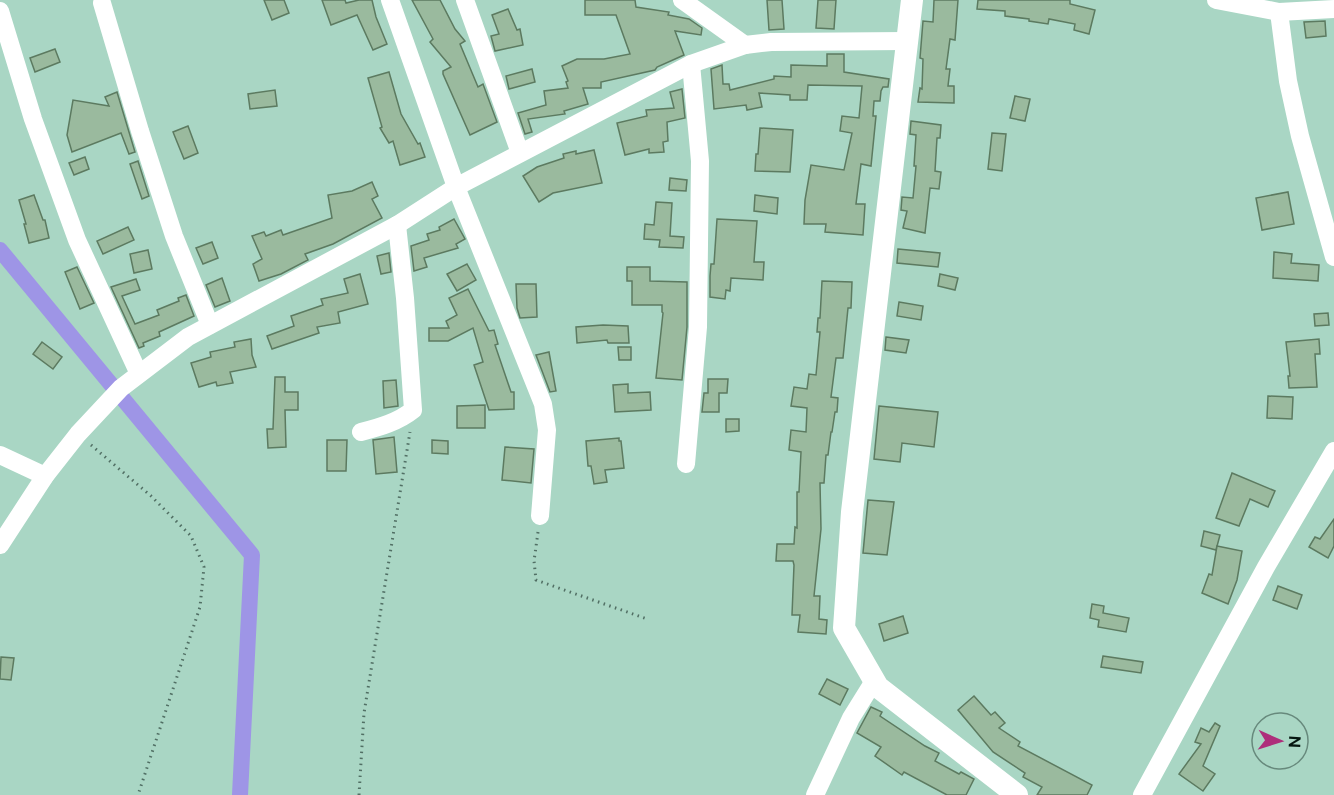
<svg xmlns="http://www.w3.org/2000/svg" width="1334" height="795" font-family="'Public Sans',sans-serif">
  <rect width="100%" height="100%" fill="#a9d6c4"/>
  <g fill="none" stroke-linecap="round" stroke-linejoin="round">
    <polyline stroke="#9e95e6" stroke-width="16" points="0,250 252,555 240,795"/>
  </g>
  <g fill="#9aba9e" stroke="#5c7a60" stroke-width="1.5">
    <polygon points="264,0 284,0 289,13 272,20"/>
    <polygon points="322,0 345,0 346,3 359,0 372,0 376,17 387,44 373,50 357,15 331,25"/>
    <polygon points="412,0 440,0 455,29 465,41 460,44 478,87 483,84 497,122 470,135 443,74 443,71 451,67 430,42 433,39"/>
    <polygon points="585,0 635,0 636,7 669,12 668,15 689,19 702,28 701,35 675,31 684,55 657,67 655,70 601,82 601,88 583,88 588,104 564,111 565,114 528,119 532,132 525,134 518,113 546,105 544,91 568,88 566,82 568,81 562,66 577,59 604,59 630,54 616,15 585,15"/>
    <polygon points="767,0 782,0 784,29 769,30"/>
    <polygon points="818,0 836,0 834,29 816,28"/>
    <polygon points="934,0 958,0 955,40 950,39 946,69 950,69 948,86 954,86 954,103 918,102 920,88 922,89 923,59 920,58 923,21 933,22"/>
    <polygon points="978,0 1070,0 1070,4 1095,10 1089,34 1074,30 1075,24 1049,19 1048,24 1029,21 1029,19 1005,16 1005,11 977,9"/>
    <polygon points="508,9 517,30 520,29 523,45 495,51 491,36 499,34 492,15"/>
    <polygon points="1325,21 1326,36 1306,38 1304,22"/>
    <polygon points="55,49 60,62 35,72 30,58"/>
    <polygon points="827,54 844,54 844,72 889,79 888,87 883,87 881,91 880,101 874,101 873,116 876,116 871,166 861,164 856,204 865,204 863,235 825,232 826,224 804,224 805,200 811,165 844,170 852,133 840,131 842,116 859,118 862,86 808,85 807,100 790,100 790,95 759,93 762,107 747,110 746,105 714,109 711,69 722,65 723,84 729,84 730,90 774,79 774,76 791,77 791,65 827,66"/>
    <polygon points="532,69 535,82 509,89 506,76"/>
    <polygon points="389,72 401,114 418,144 420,143 425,157 400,165 393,141 389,143 380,128 382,127 368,78"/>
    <polygon points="682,89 685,118 667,122 668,141 663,142 664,152 649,153 649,149 625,155 617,123 647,116 646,110 674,108 670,92"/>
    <polygon points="275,90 277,106 250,109 248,94"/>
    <polygon points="117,92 135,152 129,154 121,133 72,152 67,135 73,100 109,106 105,97"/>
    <polygon points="1015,96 1030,99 1025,121 1010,118"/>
    <polygon points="911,121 941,125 940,138 937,138 935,171 941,172 939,189 930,188 925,233 903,228 907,211 901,210 902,197 913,198 916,166 914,166 916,135 910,134"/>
    <polygon points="188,126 198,153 184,159 173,132"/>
    <polygon points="760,128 793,130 790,172 755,171 756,154 758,154"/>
    <polygon points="992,133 1006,134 1002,171 988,169"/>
    <polygon points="594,150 602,183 553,193 539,202 523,176 537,167 564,158 563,154 576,151 576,154"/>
    <polygon points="85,157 89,169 74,175 69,163"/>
    <polygon points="138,161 149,196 142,199 130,164"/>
    <polygon points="670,178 687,180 686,191 669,190"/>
    <polygon points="372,182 378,196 372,199 382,218 333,244 305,254 308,260 281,274 259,281 253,264 262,259 252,236 264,232 266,236 281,230 283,235 332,218 328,195 352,191"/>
    <polygon points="1288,192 1294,224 1262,230 1256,198"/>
    <polygon points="34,195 43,220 45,220 49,238 29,243 24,224 26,224 19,200"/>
    <polygon points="755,195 778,198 777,214 754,211"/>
    <polygon points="656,202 672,203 670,236 684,237 683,248 659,247 660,240 644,239 645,224 654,225"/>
    <polygon points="454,219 465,239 456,244 458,248 424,258 427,267 414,271 411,246 429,240 427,234 440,230 439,227"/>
    <polygon points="717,219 757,221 754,262 764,262 763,280 731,278 730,291 726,290 725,299 710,297 710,276 711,264 714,264"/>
    <polygon points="128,227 134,240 103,254 97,241"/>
    <polygon points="212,242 218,258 203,264 196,248"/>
    <polygon points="898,249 940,253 938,267 897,263"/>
    <polygon points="148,250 152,269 134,273 130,254"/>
    <polygon points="1274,252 1292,254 1291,263 1319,265 1318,281 1273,278"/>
    <polygon points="389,253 391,272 381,274 377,256"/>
    <polygon points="467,264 476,280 457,291 447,274"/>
    <polygon points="77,267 94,303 80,309 65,272"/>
    <polygon points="627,267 650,267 650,281 687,282 687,327 682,380 656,378 663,313 662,312 662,305 632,305 632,281 627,281"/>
    <polygon points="360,274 368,304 338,312 340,323 317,327 319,333 272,349 267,336 294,326 291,316 323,305 321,299 348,293 344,279"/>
    <polygon points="940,274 958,278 955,290 938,286"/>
    <polygon points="222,278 230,301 215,307 206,285"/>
    <polygon points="136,279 140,290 122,296 135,324 159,315 157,310 179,301 178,298 186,295 194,316 159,332 160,336 143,343 144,346 139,348 111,287"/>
    <polygon points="822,281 852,282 851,308 848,308 843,358 836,358 831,397 838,398 837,412 835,412 832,432 831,432 828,455 826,455 824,483 820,483 821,529 814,596 820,596 819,619 827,620 826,634 798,632 800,615 792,615 794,565 793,561 776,561 777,544 794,544 795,527 797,528 797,492 799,492 801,452 789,450 791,430 806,432 807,408 791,406 794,387 807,389 809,374 816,375 820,332 817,332 818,318 820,318"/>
    <polygon points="516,284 536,284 537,317 520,318 517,308"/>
    <polygon points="468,289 489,331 494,330 498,344 495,345 511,392 514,392 514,409 489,410 474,365 483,362 473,328 448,341 429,341 429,328 449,328 446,321 457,315 449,298"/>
    <polygon points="899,302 923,306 921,320 897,316"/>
    <polygon points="1328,313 1329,325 1315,326 1314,314"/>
    <polygon points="603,325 628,326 629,343 608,343 607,340 577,343 576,327"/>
    <polygon points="886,337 909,340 906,353 885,350"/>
    <polygon points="251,339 252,355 256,367 230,372 233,383 217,386 216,382 199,387 191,363 211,357 210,352 235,347 234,342"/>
    <polygon points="1319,339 1320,354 1315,354 1317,387 1289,388 1288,376 1290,376 1286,342"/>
    <polygon points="42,342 62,357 53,369 33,354"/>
    <polygon points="618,347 631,347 631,360 619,360"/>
    <polygon points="549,352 556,391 550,392 536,355"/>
    <polygon points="275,377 285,377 285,392 298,392 298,410 285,410 286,447 268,448 267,429 273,429"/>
    <polygon points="708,379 728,379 727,393 719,393 719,412 702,412 704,393 708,393"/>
    <polygon points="396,380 398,406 384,408 383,381"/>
    <polygon points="628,384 628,393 650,392 651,410 615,412 613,385"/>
    <polygon points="1268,396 1293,397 1292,419 1267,418"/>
    <polygon points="485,405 485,428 457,428 457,406"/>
    <polygon points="879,406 938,412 934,447 902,443 900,462 874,459"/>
    <polygon points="726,419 739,419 739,431 726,432"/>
    <polygon points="394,437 397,472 376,474 373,440"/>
    <polygon points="619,438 619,441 621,441 624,468 605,470 607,482 594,484 591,466 588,466 586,441"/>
    <polygon points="327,440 347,440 346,471 327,471"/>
    <polygon points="432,440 448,441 448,454 432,453"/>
    <polygon points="505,447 534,449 531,483 502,480"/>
    <polygon points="1232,473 1275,491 1268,507 1250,499 1239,526 1216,518"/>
    <polygon points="868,500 894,502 887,555 863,553"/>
    <polygon points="1334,519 1334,546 1328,558 1309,547 1315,537 1320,539"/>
    <polygon points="1204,531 1220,535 1216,550 1201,546"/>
    <polygon points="1217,546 1242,551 1237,580 1228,604 1202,593 1209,574 1212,575"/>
    <polygon points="1278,586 1302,595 1297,609 1273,600"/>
    <polygon points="1092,604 1104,606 1103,613 1129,618 1126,632 1098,627 1099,620 1090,618"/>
    <polygon points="903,616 908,633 884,641 879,624"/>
    <polygon points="1103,656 1143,662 1141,673 1101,667"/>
    <polygon points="1,657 14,658 11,680 0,679"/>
    <polygon points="827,679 848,689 840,705 819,694"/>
    <polygon points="974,696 991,715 995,712 1005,723 999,728 1020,742 1018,746 1092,785 1087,795 1037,795 1042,787 1023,777 1025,773 993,752 958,710"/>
    <polygon points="871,707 882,712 880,716 925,746 939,753 935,761 959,774 961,772 974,779 966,795 947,795 904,772 902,775 875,756 881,747 857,733"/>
    <polygon points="1215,723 1220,726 1203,766 1215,774 1203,791 1179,774 1201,744 1195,742 1201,728 1209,732"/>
  </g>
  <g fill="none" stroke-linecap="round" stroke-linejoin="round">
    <g stroke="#516f64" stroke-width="3" stroke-dasharray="1.5 4.5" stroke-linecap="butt">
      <polyline points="91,445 151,496 191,536 204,567 200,607 138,795"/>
      <polyline points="538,532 534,561 536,580 647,619"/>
      <polyline points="359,795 364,713 410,432"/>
    </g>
    <g stroke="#fff" stroke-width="18">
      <polyline points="390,0 456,187 543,404 547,430 540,516"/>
      <polyline points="465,0 520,153"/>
      <polyline points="682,0 745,45"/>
      <polyline points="1216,0 1279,12 1334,9"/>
      <polyline points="102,3 140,131 174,236 210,325"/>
      <polyline points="0,11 33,119 77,240 139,374"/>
      <polyline points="1279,12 1288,81 1300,136 1334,257"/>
      <path d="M361 432C380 427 398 422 413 410L405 298 397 225"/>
      <polyline points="0,455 45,476"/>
      <polyline points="686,464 698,327 700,161 691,64"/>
      <polyline points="0,545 45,476 78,434 121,388 188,337 397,225 456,187 691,64 745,45 771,42 907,41"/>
      <polyline points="815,795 851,718 874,681"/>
      <polyline points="1142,795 1266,567 1334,451"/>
    </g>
    <polyline stroke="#fff" stroke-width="22" points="912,0 852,512 844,628 878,687 1017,795"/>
  </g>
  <g transform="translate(1280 741) rotate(93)"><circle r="28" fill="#a9d6c4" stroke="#67897c" stroke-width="1.5"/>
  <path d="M0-4.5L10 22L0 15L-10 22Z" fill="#ae2e7b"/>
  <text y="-9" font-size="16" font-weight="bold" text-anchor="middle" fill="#051610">N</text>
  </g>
</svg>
